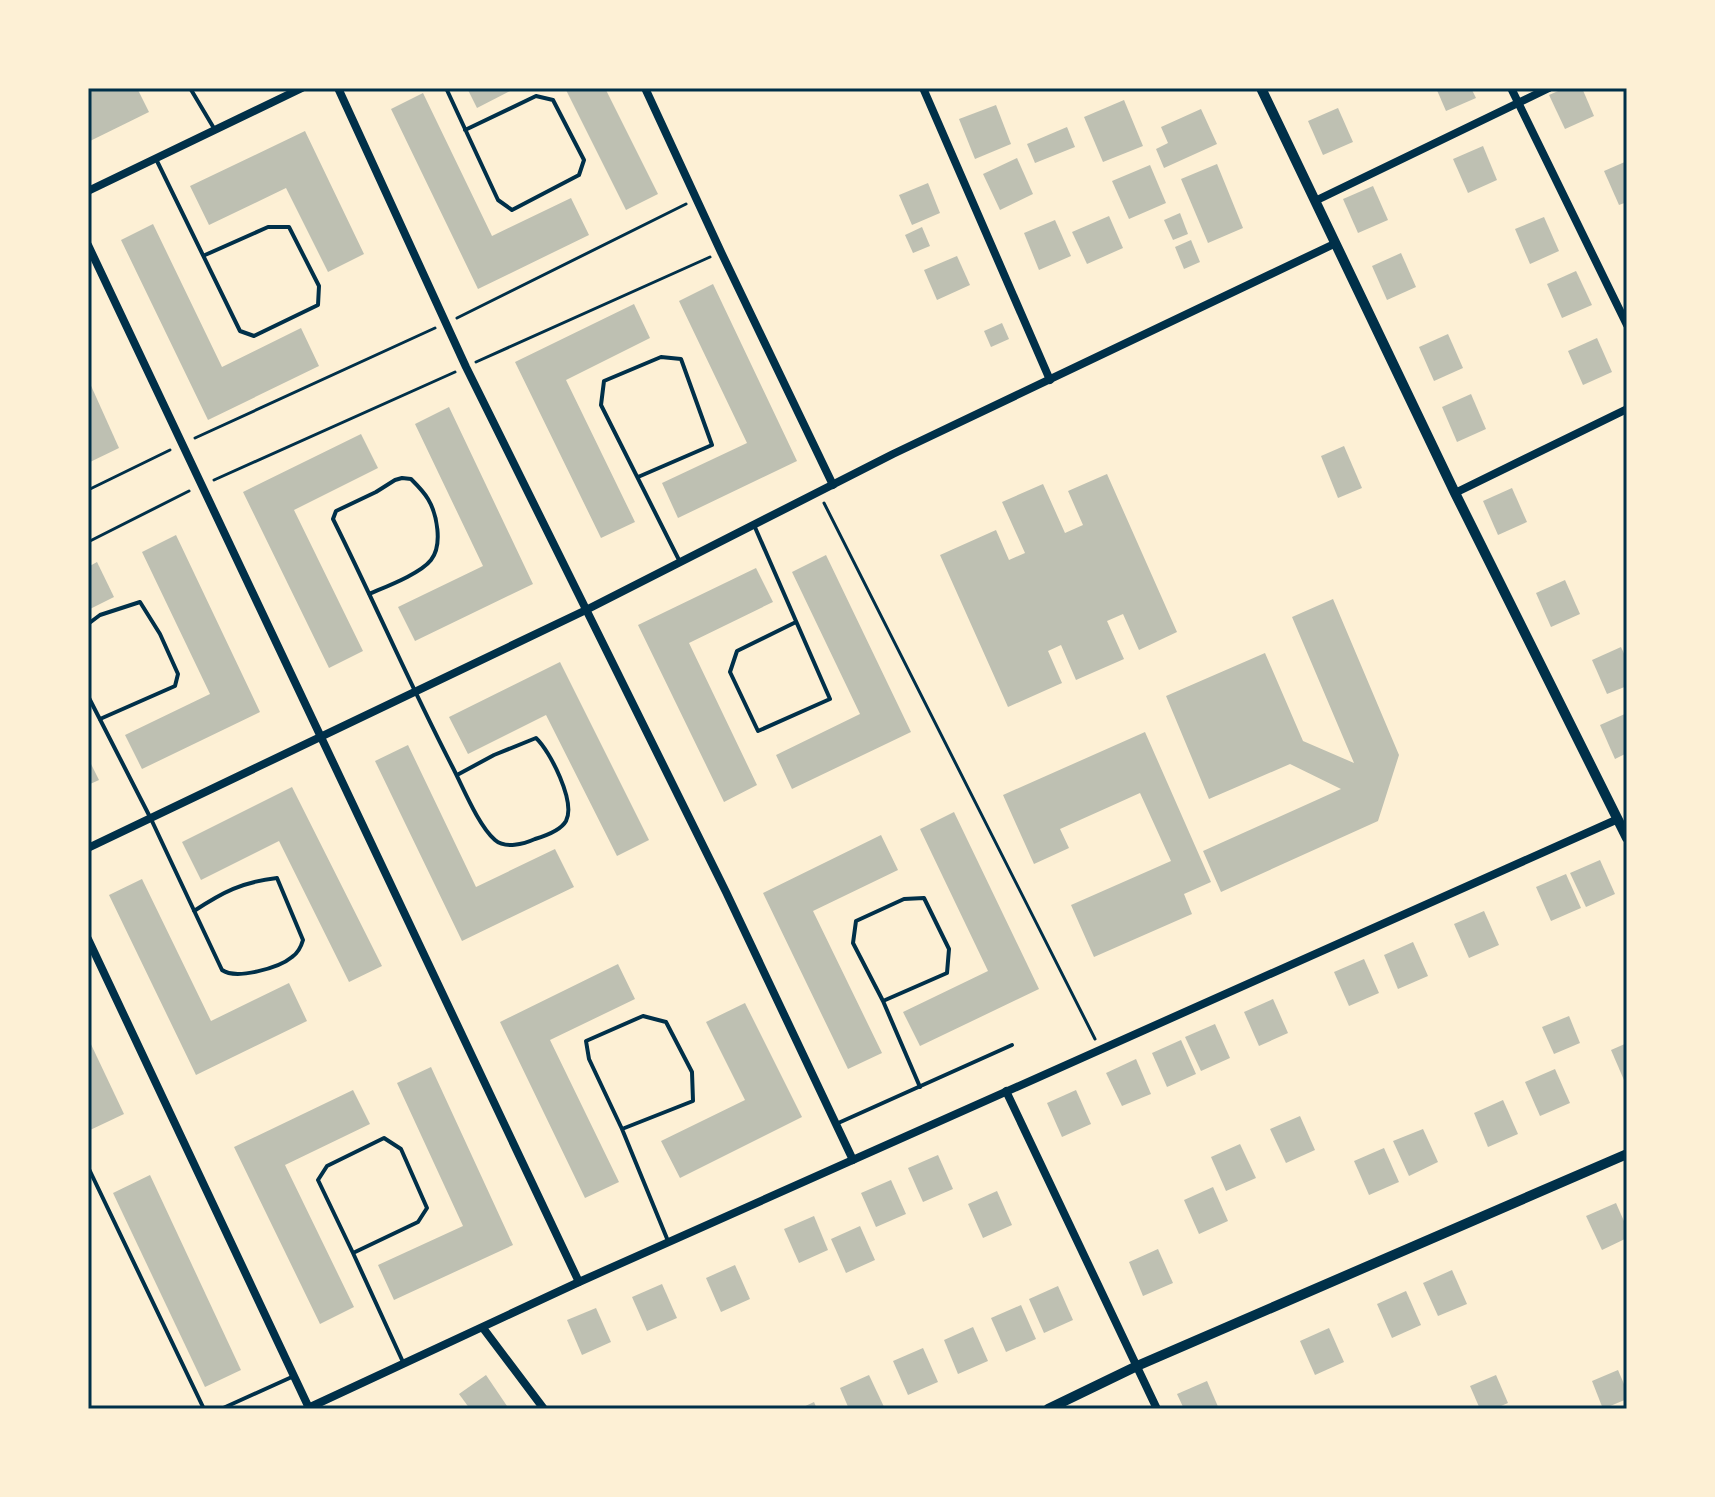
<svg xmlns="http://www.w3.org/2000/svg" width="1715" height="1497" font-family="'DM Sans',sans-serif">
  <rect width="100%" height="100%" fill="#fdf0d5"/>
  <g fill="#bec0b2">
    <polygon points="88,88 137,88 149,112 88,142"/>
    <polygon points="467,88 516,88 477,108"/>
    <polygon points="565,88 605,88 658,194 626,210"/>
    <polygon points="1436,88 1471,88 1476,98 1446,111"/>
    <polygon points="1565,88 1582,88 1594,116 1565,129 1549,95"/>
    <polygon points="423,93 492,236 571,198 589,235 478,289 391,109"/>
    <polygon points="1124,100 1143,146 1103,162 1084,117"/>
    <polygon points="996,105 1011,144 975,159 959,119"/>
    <polygon points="1338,108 1353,142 1323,155 1308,121"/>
    <polygon points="1201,109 1217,144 1164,168 1156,149 1168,143 1161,127"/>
    <polygon points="1067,127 1075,147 1035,163 1027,144"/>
    <polygon points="305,131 364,254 328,272 286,188 209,225 190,186"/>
    <polygon points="1483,146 1497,180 1468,193 1453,159"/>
    <polygon points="1017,158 1033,194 1000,210 983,174"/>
    <polygon points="1627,161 1627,202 1619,205 1604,171"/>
    <polygon points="1217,164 1243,228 1208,243 1181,179"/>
    <polygon points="1150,165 1166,203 1129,219 1112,181"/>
    <polygon points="928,183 940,213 912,225 899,195"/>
    <polygon points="1373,186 1388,220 1358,233 1343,199"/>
    <polygon points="1180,213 1188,234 1173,240 1164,220"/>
    <polygon points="1109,216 1123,248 1087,264 1072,232"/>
    <polygon points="1544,217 1559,251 1530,264 1515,229"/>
    <polygon points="1055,220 1071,256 1039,270 1024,233"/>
    <polygon points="153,224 222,367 301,328 319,366 208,420 121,240"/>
    <polygon points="922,227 930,246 913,253 905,235"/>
    <polygon points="1191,240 1200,262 1184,269 1175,247"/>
    <polygon points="1401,253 1416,287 1387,300 1372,266"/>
    <polygon points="957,256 970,285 937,300 924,270"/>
    <polygon points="1576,271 1592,305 1562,318 1547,284"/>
    <polygon points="713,284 797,461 678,518 662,483 747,443 679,301"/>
    <polygon points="634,304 650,338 566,380 635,522 601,538 515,362"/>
    <polygon points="1002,323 1009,339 991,347 984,331"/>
    <polygon points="1448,334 1463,368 1434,381 1419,347"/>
    <polygon points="1597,338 1612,372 1583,385 1568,351"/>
    <polygon points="88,379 119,448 88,463"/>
    <polygon points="1471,394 1486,429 1457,442 1442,407"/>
    <polygon points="449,407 533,584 415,641 398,607 483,566 415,424"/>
    <polygon points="361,434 378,468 294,510 363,651 329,668 243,492"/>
    <polygon points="1344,446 1362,488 1338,498 1321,456"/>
    <polygon points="1107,474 1177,632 1139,650 1123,614 1107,621 1124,659 1076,680 1061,645 1048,651 1062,683 1008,707 940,555 996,530 1009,560 1025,553 1002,502 1043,484 1065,533 1083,525 1068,491"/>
    <polygon points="1512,488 1527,522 1498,535 1483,501"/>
    <polygon points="176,535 260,712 142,769 125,735 210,694 142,552"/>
    <polygon points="826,555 911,732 792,789 776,755 860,714 792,572"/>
    <polygon points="97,562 114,597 88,610 88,567"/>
    <polygon points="756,568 773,602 689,643 757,785 724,802 638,625"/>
    <polygon points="1565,580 1580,614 1551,627 1536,593"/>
    <polygon points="1333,599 1399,755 1378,821 1221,892 1203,851 1341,789 1290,764 1209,799 1166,696 1265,653 1303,741 1354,763 1292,617"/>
    <polygon points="1621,647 1627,660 1627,686 1607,694 1592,660"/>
    <polygon points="560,662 649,840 617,856 546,715 468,754 449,717"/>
    <polygon points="1627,713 1627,753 1615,759 1600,725"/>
    <polygon points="1145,732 1211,882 1184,894 1192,914 1094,957 1071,905 1171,861 1140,793 1060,829 1069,848 1034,864 1003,795"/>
    <polygon points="408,745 476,887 555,849 574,887 462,941 375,761"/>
    <polygon points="88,758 99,780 88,785"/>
    <polygon points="292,787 382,966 349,982 279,841 201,880 182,842"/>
    <polygon points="954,812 1039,989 920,1046 903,1012 988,971 920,829"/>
    <polygon points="881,835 898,870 813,911 882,1053 848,1069 763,893"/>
    <polygon points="1600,860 1615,894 1586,907 1570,873"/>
    <polygon points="1566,874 1581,908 1551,921 1536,887"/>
    <polygon points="142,879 211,1021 289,983 307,1021 196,1075 109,895"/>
    <polygon points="1484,911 1499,945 1469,958 1454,924"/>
    <polygon points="1413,942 1428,976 1398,989 1384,955"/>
    <polygon points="1364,959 1379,993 1349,1006 1334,972"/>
    <polygon points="618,964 635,999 550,1040 619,1182 585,1198 500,1022"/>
    <polygon points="1273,999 1288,1033 1259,1046 1244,1012"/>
    <polygon points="745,1003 802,1117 680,1178 661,1141 745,1100 706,1022"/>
    <polygon points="1569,1016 1580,1043 1554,1054 1542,1027"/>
    <polygon points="1215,1024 1230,1058 1201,1071 1185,1037"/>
    <polygon points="88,1038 124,1114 88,1131"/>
    <polygon points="1181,1040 1196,1074 1167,1087 1152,1053"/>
    <polygon points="1627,1043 1627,1087 1611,1050"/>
    <polygon points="1136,1059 1151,1094 1122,1106 1106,1073"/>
    <polygon points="431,1067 513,1245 394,1300 378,1265 463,1226 397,1083"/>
    <polygon points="1555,1069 1570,1103 1540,1116 1525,1082"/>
    <polygon points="353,1090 370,1124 285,1165 354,1307 320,1324 234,1147"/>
    <polygon points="1076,1090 1091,1124 1062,1137 1047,1103"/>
    <polygon points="1503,1100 1518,1134 1488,1147 1474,1113"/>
    <polygon points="1300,1116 1315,1150 1286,1163 1270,1129"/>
    <polygon points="1423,1129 1438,1162 1409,1176 1393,1141"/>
    <polygon points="1240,1144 1256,1178 1226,1191 1211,1157"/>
    <polygon points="1384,1148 1399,1182 1369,1195 1354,1161"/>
    <polygon points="938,1155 953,1189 923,1202 908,1168"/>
    <polygon points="150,1175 241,1370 205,1387 113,1193"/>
    <polygon points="891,1180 906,1214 876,1227 861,1193"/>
    <polygon points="1213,1187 1228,1221 1199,1234 1184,1200"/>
    <polygon points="997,1191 1012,1225 983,1238 968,1204"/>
    <polygon points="1616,1203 1627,1228 1627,1238 1602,1250 1586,1216"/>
    <polygon points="814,1216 828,1250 799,1263 784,1229"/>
    <polygon points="860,1226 875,1260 846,1273 831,1239"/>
    <polygon points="1158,1249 1173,1283 1143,1296 1129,1262"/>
    <polygon points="735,1265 750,1299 721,1312 706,1278"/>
    <polygon points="1452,1270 1467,1304 1438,1316 1423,1283"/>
    <polygon points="662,1284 677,1318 647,1331 632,1297"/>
    <polygon points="1058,1286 1073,1320 1044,1333 1029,1299"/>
    <polygon points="1406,1291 1421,1325 1392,1338 1377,1304"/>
    <polygon points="1021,1305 1036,1339 1006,1352 991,1318"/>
    <polygon points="596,1308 611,1342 582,1355 567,1320"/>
    <polygon points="973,1327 988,1361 958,1374 944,1340"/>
    <polygon points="1329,1328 1344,1362 1315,1375 1300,1341"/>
    <polygon points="923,1348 938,1382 908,1395 893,1361"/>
    <polygon points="1618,1370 1627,1391 1627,1399 1603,1409 1592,1381"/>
    <polygon points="486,1375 507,1406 502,1409 470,1409 459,1394"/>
    <polygon points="869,1375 885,1409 849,1409 840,1388"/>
    <polygon points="1496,1375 1508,1403 1494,1409 1480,1409 1470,1386"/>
    <polygon points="1207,1381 1219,1409 1184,1409 1177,1394"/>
    <polygon points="814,1402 817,1409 799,1409"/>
  </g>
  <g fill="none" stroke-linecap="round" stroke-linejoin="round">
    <g stroke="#003049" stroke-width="3">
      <polyline points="457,318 686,204"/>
      <polyline points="476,362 710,257"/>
      <polyline points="195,438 435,328"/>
      <polyline points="214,480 455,372"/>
      <polyline points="88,490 170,450"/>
      <polyline points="824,503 1095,1039"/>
      <polyline points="88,542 189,491"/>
    </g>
    <g stroke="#003049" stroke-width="4">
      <polyline points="190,88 215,130"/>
      <polyline points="446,88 498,200 512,210 579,175 584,160 553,100 536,96 465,130"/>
      <polyline points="156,159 240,331 254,336 318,305 319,286 289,227 268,227 205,255"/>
      <polyline points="638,477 712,445 681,359 661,357 604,381 601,405 680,562"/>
      <polyline points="754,525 830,699 758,731 730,672 737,651 796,622"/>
      <path d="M369 594C385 587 420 574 431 560 443 545 437 514 428 499 424 492 417 485 411 479L402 478 395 480 376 492 336 511 333 519C374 601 410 685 452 766 463 787 478 825 495 840 505 849 524 844 535 839 545 836 561 830 566 821 576 802 550 751 536 738L494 755 457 775"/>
      <polyline points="88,624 100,615 140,602 160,634 178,674 175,686 100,719"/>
      <path d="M88 696 151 819 222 970C236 980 279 968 292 957 298 953 301 947 303 940L277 878C242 882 223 892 194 911"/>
      <polyline points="883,1001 947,973 949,949 924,898 904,899 856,921 853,943 883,1001 920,1087"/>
      <polyline points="836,1124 1012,1045"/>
      <polyline points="622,1129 693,1101 692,1072 666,1022 643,1016 586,1041 589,1059 622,1129 668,1241"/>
      <polyline points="88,1167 204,1409"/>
      <polyline points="353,1253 418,1222 427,1208 401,1149 384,1138 327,1166 318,1180 353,1253 403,1362"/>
      <polyline points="221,1409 294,1376"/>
    </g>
    <g stroke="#003049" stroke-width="8">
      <polyline points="338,88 466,367 726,892 853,1160"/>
      <polyline points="645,88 721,252 833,485"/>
      <polyline points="923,88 1050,380"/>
      <polyline points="1511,88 1627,325"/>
      <polyline points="88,191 302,88"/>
      <polyline points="1315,201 1549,88"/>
      <polyline points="88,245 579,1282"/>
      <polyline points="1455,493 1627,409"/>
      <polyline points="88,848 586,610 893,454 1334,244"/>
      <polyline points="88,939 309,1408"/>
      <polyline points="1006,1091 1157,1409"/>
      <polyline points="483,1328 544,1409"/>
      <polyline points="306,1409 579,1282 1618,819"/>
    </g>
    <g stroke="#003049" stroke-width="10">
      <polyline points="1261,88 1455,493 1627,838"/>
      <polyline points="1048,1409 1137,1366 1627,1154"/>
    </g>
  </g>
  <rect width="1715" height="1497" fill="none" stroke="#fdf0d5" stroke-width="180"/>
  <rect x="90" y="90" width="1535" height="1317" fill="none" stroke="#003049" stroke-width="3"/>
</svg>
